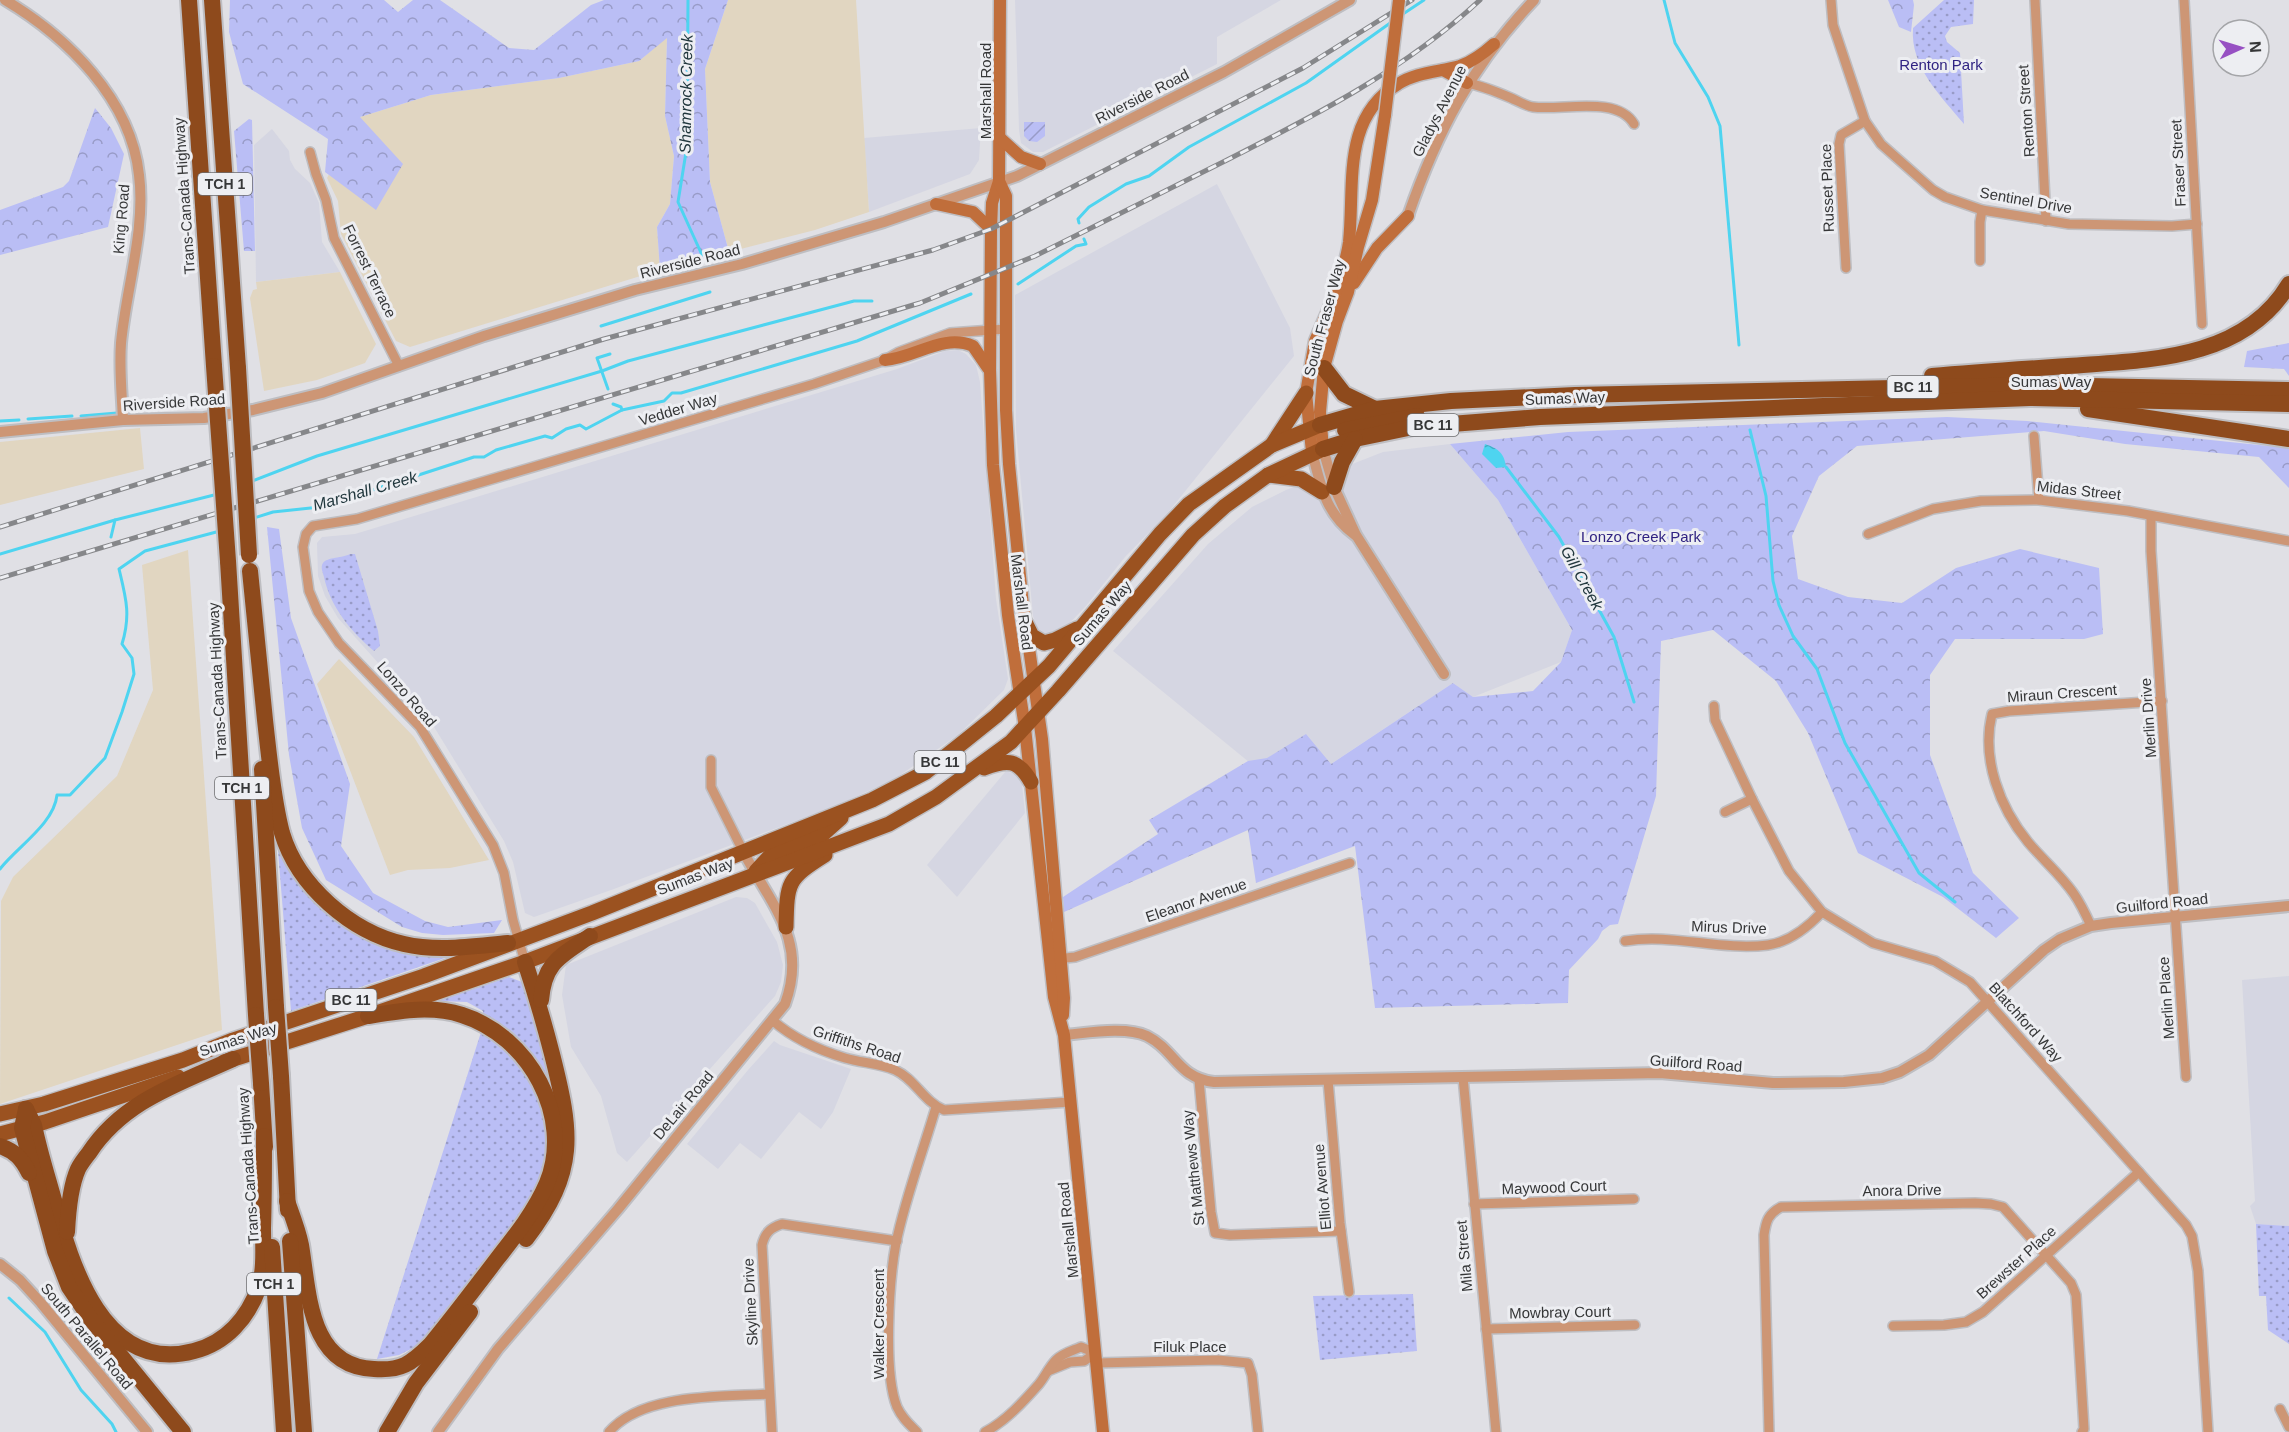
<svg xmlns="http://www.w3.org/2000/svg" width="2289" height="1432" font-family="Arial,sans-serif">
  <defs>
    <pattern id="grass-dots" width="8" height="8" patternUnits="userSpaceOnUse" patternTransform="scale(1.5)"><rect width="8" height="8" fill="#babef5"/><path d="M2 2h.1M6 6h.1" fill="none" stroke="#989bc7" stroke-width="1.8" stroke-linecap="round"/></pattern>
    <pattern id="forest-crowns" width="20" height="18" patternUnits="userSpaceOnUse" patternTransform="scale(1.5)"><rect width="20" height="18" fill="#babef5"/><path d="M2 6a3 3 0 1 1 6 0M12 15a3 3 0 1 1 6 0" fill="none" stroke="#989bc7"/></pattern>
    <pattern id="garden-furrows" width="10" height="10" patternUnits="userSpaceOnUse" patternTransform="scale(1.5)"><rect width="10" height="10" fill="#babef5"/><path d="M-1 1l2-2M0 10L10 0M9 11l2-2" fill="none" stroke="#989bc7"/></pattern>
    <pattern id="water-ripples" width="26" height="14" patternUnits="userSpaceOnUse" patternTransform="scale(1.5)"><rect width="26" height="14" fill="#4ed4f0"/><path d="M2 4q2-2 4 0t4 0M15 11q2-2 4 0t4 0" fill="none" stroke="#42adc3"/></pattern>
  </defs>
  <rect width="100%" height="100%" fill="#e0e0e5"/>
  <g fill="#d5d6e2">
    <polygon points="1015,0 1281,0 1217,37 1217,64 1043,152 1033,152 1021,143 1019,130"/>
    <polygon points="981,128 979,160 970,174 869,212 864,138"/>
    <polygon points="272,129 289,151 290,160 295,169 310,183 319,203 322,242 340,272 256,282 254,145"/>
    <polygon points="1217,184 1290,328 1294,356 1166,515 1125,557 1086,606 1062,631 1053,636 1044,634 1037,628 1033,616 1016,430 1015,295"/>
    <polygon points="958,350 966,354 976,365 980,382 996,599 1008,679 1004,690 958,735 893,780 833,807 614,889 534,917 525,913 513,862 504,841 431,722 338,618 325,596 318,576 317,543 322,537 355,534 897,369 945,351"/>
    <polygon points="1450,444 1498,500 1572,630 1561,662 1473,697 1453,683 1287,793 1113,651 1208,544 1252,507 1286,490 1383,452"/>
    <polygon points="1006,771 1017,775 1022,784 1025,813 957,897 927,865"/>
    <polygon points="736,897 747,898 755,903 777,942 783,965 781,982 775,996 627,1162 617,1153 601,1096 571,1047 562,995 566,965"/>
    <polygon points="2289,976 2289,1226 2256,1224 2250,1206 2255,1201 2242,980"/>
    <polygon points="774,1041 780,1045 851,1069 833,1112 821,1129 799,1112 761,1159 740,1143 718,1169 687,1144 748,1070"/>
  </g>
  <g fill="#e1d6c1">
    <polygon points="728,0 856,0 869,212 815,230 729,252 710,182 705,69"/>
    <polygon points="667,37 665,116 674,156 670,204 657,227 660,270 410,347 396,341 341,234 338,201 327,178 360,117 431,95 559,78 639,61"/>
    <polygon points="340,272 376,344 365,363 317,380 264,391 250,298 253,290 257,289 256,282"/>
    <polygon points="140,428 144,469 0,505 0,442"/>
    <polygon points="188,550 222,1030 0,1104 1,901 13,877 117,776 153,690 142,565"/>
    <polygon points="339,659 414,737 489,860 450,868 408,870 390,875 317,684"/>
  </g>
  <g fill="url(#grass-dots)">
    <path d="M1944 0H1974L1973 24 1951 27 1945 36 1947 42 1960 53 1964 124C1941 96 1910 67 1913 28Z"/>
    <path d="M350 554H355L378 631 380 646 374 651C351 632 330 606 324 577 323 573 320 567 323 563 327 557 343 558 350 554Z"/>
    <polygon points="277,838 303,890 326,912 372,941 445,958 291,1011"/>
    <polygon points="509,977 522,982 550,1075 541,1107 548,1141 538,1188 505,1236 421,1344 399,1355 377,1359 482,1029 483,1011 467,1002 438,1001"/>
    <polygon points="2256,1224 2289,1226 2289,1344 2268,1330 2266,1296 2259,1296"/>
    <polygon points="1413,1294 1417,1351 1320,1360 1313,1296"/>
  </g>
  <g fill="url(#forest-crowns)">
    <polygon points="230,0 384,0 398,12 413,0 440,0 509,48 534,50 591,5 604,0 728,0 705,69 710,182 729,252 660,270 657,227 670,204 674,156 665,116 667,38 639,61 559,78 431,95 360,117 403,164 376,210 325,172 328,139 243,84 229,32"/>
    <polygon points="1888,0 1913,0 1914,5 1911,32 1899,27"/>
    <polygon points="95,108 111,128 124,154 108,227 0,255 0,210 63,187 69,181"/>
    <polygon points="249,119 252,120 255,251 244,251 234,131"/>
    <polygon points="2289,343 2289,376 2284,369 2244,367 2247,351"/>
    <polygon points="1947,417 2027,421 2289,448 2289,488 2259,457 2125,444 2044,431 1857,446 1819,476 1792,536 1798,579 1848,597 1902,603 1956,568 2020,549 2099,568 2103,634 2084,639 1955,639 1930,675 1930,755 1973,873 2019,918 1996,938 1943,897 1858,853 1808,733 1776,681 1713,630 1661,641 1656,796 1618,924 1610,925 1602,931 1598,939 1569,970 1568,1003 1375,1008 1355,846 1256,883 1248,830 1064,912 1063,897 1158,834 1149,820 1248,761 1267,758 1306,734 1331,764 1453,683 1473,697 1533,691 1561,662 1572,630 1498,500 1450,444 1568,432"/>
    <polygon points="267,527 279,529 291,618 350,784 341,846 373,893 425,921 448,927 502,920 494,933 443,935 422,933 402,927 326,880 302,828 289,755"/>
  </g>
  <polygon fill="url(#garden-furrows)" points="1024,122 1045,122 1045,136 1037,142 1029,141 1024,136"/>
  <path fill="url(#water-ripples)" d="M1485 444C1499 449 1504 453 1506 467L1496 468 1482 454Z"/>
  <g fill="none" stroke-linecap="round" stroke-linejoin="round">
    <g stroke="#4ed4f0" stroke-width="3">
      <polyline points="688,0 687,146 678,202 702,255"/>
      <polyline points="1664,0 1675,43 1708,97 1720,126 1739,345"/>
      <polyline points="1400,16 1424,0"/>
      <polyline points="1079,223 1078,219 1089,207 1126,184 1149,176 1189,147 1306,83 1393,21"/>
      <polyline points="1018,284 1076,246 1086,244 1084,239"/>
      <polyline points="601,326 710,292"/>
      <polyline points="608,389 597,358 610,354"/>
      <polyline points="613,404 621,407 622,410"/>
      <polyline points="81,416 117,413"/>
      <polyline points="28,419 72,416"/>
      <polyline points="0,421 19,420"/>
      <polyline points="1750,430 1766,496 1773,581 1779,605 1793,636 1817,669 1845,743 1919,873 1955,902"/>
      <polyline points="1506,467 1559,537 1614,637 1634,702"/>
      <polyline points="250,482 317,456 602,371 628,361 854,301 872,301"/>
      <polyline points="251,519 273,512 320,507 335,498 354,496 474,457 484,457 496,450 545,436 552,438 566,429 580,425 586,429 622,410 664,401 672,393 681,393 857,341 971,294"/>
      <polyline points="111,537 115,520 218,494"/>
      <polyline points="0,554 115,520"/>
      <path d="M0 869C17 847 54 824 57 795H70L105 758 122 712 134 674 132 658 122 644C131 615 126 598 119 569L145 551 220 531"/>
      <polyline points="9,1298 45,1332 81,1390 112,1424 116,1432"/>
    </g>
    <defs>
      <g id="minor">
        <polyline points="1831,0 1833,25 1865,121 1881,144 1933,190 1945,197 1982,210 2069,224 2172,226 2197,224"/>
        <polyline points="2035,0 2046,221"/>
        <polyline points="2184,0 2202,324"/>
        <path d="M1467 83C1483 86 1497 92 1511 98 1518 101 1526 106 1533 107 1562 111 1617 95 1634 124"/>
        <polyline points="310,152 316,174 326,200 334,238 399,366"/>
        <polyline points="1980,261 1980,222 1982,210"/>
        <polyline points="1846,268 1839,144 1841,135 1865,121"/>
        <polyline points="2034,436 2039,500"/>
        <polyline points="2151,517 2151,551 2186,1077"/>
        <polyline points="1868,534 1933,509 1981,501 2039,500 2128,511 2289,541"/>
        <polyline points="1714,706 1715,720 1752,799 1789,871 1822,912 1873,943 1935,961 1970,982 2186,1225 2192,1236 2198,1271 2208,1432"/>
        <polyline points="711,760 711,787 744,853"/>
        <polyline points="1725,812 1752,799"/>
        <path d="M2091 926C2086 915 2081 904 2074 894 2061 875 2043 860 2028 842 2000 808 1981 759 1992 714L2009 711 2162 701"/>
        <path d="M1625 941C1672 933 1720 951 1768 945 1789 942 1808 927 1822 912"/>
        <polyline points="1056,959 1075,957 1350,863"/>
        <polyline points="525,962 513,920 504,873 493,845 420,727 339,643 318,612 309,591 303,547 306,534 313,526 357,519 814,384 885,360 899,352 950,333 1006,329"/>
        <path d="M772 1020C794 1039 818 1050 845 1058 862 1063 879 1063 895 1070 915 1079 924 1102 944 1110L1070 1102"/>
        <polyline points="1463,1077 1496,1432"/>
        <polyline points="1199,1080 1211,1212 1215,1233 1230,1235 1341,1231"/>
        <polyline points="1328,1080 1340,1223 1349,1292"/>
        <polyline points="1474,1204 1634,1199"/>
        <polyline points="1893,1326 1944,1325 1966,1322 1983,1312 2139,1172"/>
        <polyline points="1486,1329 1635,1325"/>
        <polyline points="1097,1363 1218,1360 1248,1363 1252,1375 1258,1432"/>
        <polyline points="1048,1371 1070,1362 1084,1361 1096,1353"/>
        <polyline points="2280,1409 2289,1427"/>
        <path d="M609 1432C642 1393 721 1397 769 1394"/>
        <path d="M772 1432 762 1245C765 1233 770 1228 782 1224L897 1241"/>
        <path d="M917 1432C909 1424 902 1418 897 1407 883 1372 889 1281 896 1243 905 1199 923 1151 936 1107"/>
        <path d="M985 1432C1006 1421 1024 1401 1039 1384 1045 1377 1049 1367 1056 1360 1063 1353 1072 1351 1081 1347L1096 1353"/>
        <path d="M1769 1432 1764 1235C1766 1221 1768 1214 1781 1207L1975 1203 1991 1204 2003 1207 2071 1283 2076 1295 2084 1429 2082 1432"/>
      </g>
      <g id="tertiary">
        <path d="M5 0C67 37 131 99 139 175 146 229 126 289 121 343 119 369 122 395 123 420"/>
        <path d="M1408 216C1437 132 1472 65 1534 0"/>
        <polyline points="0,432 123,420 204,418 253,410 322,393 484,336 635,290 742,264 884,222 1017,176 1224,72 1350,0"/>
        <polyline points="1323,449 1334,487 1356,535 1444,674"/>
        <path d="M1312 452C1321 486 1325 513 1355 535"/>
        <path d="M1064 1035C1087 1033 1126 1026 1147 1036 1175 1050 1178 1078 1214 1082L1660 1073 1773 1083 1844 1082 1882 1078 1900 1072 1929 1055 2044 950 2060 939 2091 926 2111 923 2289 906"/>
        <polyline points="0,1264 20,1280 41,1303 147,1432"/>
        <path d="M438 1432 498 1349 618 1209 785 1004C808 941 772 906 744 853"/>
      </g>
      <g id="secondary">
        <polyline points="1000,0 999,181 992,203 991,229 990,370 993,465 1008,615 1025,728 1054,997 1064,1035 1103,1432"/>
        <polyline points="1443,70 1467,83"/>
        <polyline points="1000,138 1021,157 1040,164"/>
        <polyline points="999,181 1006,196 1006,410 1009,464 1023,606 1042,739 1064,998 1063,1015"/>
        <polyline points="936,204 973,212 991,229"/>
        <polyline points="1354,283 1377,248 1408,216"/>
        <path d="M1338 287C1342 272 1347 257 1349 242 1355 185 1341 118 1398 84 1417 72 1439 72 1460 66 1474 61 1484 53 1494 44"/>
        <path d="M885 360C915 358 943 333 973 346L988 368"/>
        <polyline points="1323,449 1320,412 1324,368 1337,321 1348,292 1358,247 1372,200 1385,115"/>
        <polyline points="1312,452 1306,393 1315,341 1341,280"/>
      </g>
      <g id="trunk">
        <polyline points="1272,445 1306,393"/>
        <polyline points="1268,475 1301,479 1322,492"/>
        <polyline points="1026,624 1032,636 1044,643 1055,640 1077,629"/>
        <path d="M984 768C1008 759 1018 759 1031 782"/>
        <polyline points="756,871 770,856 822,835 841,818"/>
        <path d="M786 927C787 882 787 879 825 855"/>
        <polyline points="224,1062 368,1016 525,962 889,824 936,797 1011,742 1058,691 1193,535 1225,506 1268,475 1323,449"/>
        <polyline points="0,1114 44,1104 183,1060 233,1040 424,976 592,913 872,800 926,772 996,716 1049,666 1160,534 1189,504 1272,445 1320,425"/>
        <polyline points="0,1134 45,1122 178,1077"/>
      </g>
      <g id="motorway">
        <polyline points="189,0 214,366"/>
        <polyline points="212,0 238,368"/>
        <polyline points="1324,368 1344,394 1375,409"/>
        <path d="M1932 376C1977 372 2023 369 2068 366 2146 360 2243 361 2289 284"/>
        <polyline points="2088,409 2289,439"/>
        <polyline points="1320,425 1375,409 1451,401 1575,395 2038,385 2289,390"/>
        <polyline points="1345,430 1417,416"/>
        <polyline points="1323,449 1355,439 1413,427 1540,417 2030,398 2289,404"/>
        <polyline points="1334,487 1342,462 1355,439"/>
        <polyline points="228,561 256,1015"/>
        <path d="M250 571C255 621 260 671 265 720 269 755 273 800 282 833 298 886 351 932 404 944 438 952 474 946 508 943"/>
        <polyline points="262,769 276,1007"/>
        <path d="M525 962C535 992 544 1023 552 1054 572 1133 578 1171 526 1239"/>
        <path d="M541 1000C544 962 561 956 590 936"/>
        <polyline points="281,1076 288,1210"/>
        <polyline points="261,1083 265,1147"/>
        <path d="M26 1109 34 1125C39 1150 47 1175 54 1200 71 1265 104 1375 194 1351 226 1343 248 1318 259 1287 265 1269 263 1247 263 1228 264 1197 264 1167 264 1136"/>
        <polyline points="26,1109 22,1128 55,1251 69,1287 90,1318 183,1432"/>
        <path d="M0 1146C15 1151 22 1159 29 1173"/>
        <path d="M287 1201C292 1215 298 1230 301 1245 309 1293 309 1367 374 1369 401 1371 411 1364 430 1345 453 1317 475 1288 497 1259 516 1235 535 1211 547 1183 574 1117 529 1036 462 1015 431 1005 399 1011 368 1016"/>
        <path d="M67 1232C68 1212 70 1187 78 1169 81 1163 85 1158 89 1153 123 1101 178 1084 233 1059"/>
        <polyline points="290,1241 304,1432"/>
        <polyline points="272,1247 284,1432"/>
        <polyline points="387,1432 416,1383 470,1312"/>
      </g>
    </defs>
    <use href="#minor" stroke="#bebec2" stroke-width="12"/>
    <use href="#tertiary" stroke="#bebec2" stroke-width="14"/>
    <use href="#secondary" stroke="#bebec2" stroke-width="15"/>
    <use href="#trunk" stroke="#bebec2" stroke-width="18"/>
    <use href="#motorway" stroke="#bebec2" stroke-width="20"/>
    <use href="#minor" stroke="#cd9675" stroke-width="9"/>
    <use href="#tertiary" stroke="#cd9675" stroke-width="10"/>
    <use href="#secondary" stroke="#c06e3b" stroke-width="12"/>
    <use href="#trunk" stroke="#9b5220" stroke-width="15"/>
    <use href="#motorway" stroke="#8e4a1c" stroke-width="16"/>
    <defs>
      <g id="rail">
        <polyline points="0,527 604,339 933,250 991,229 1303,68 1412,0"/>
        <path d="M0 578 920 303 1035 256C1099 224 1163 192 1227 160 1316 115 1406 69 1480 0"/>
      </g>
    </defs>
    <use href="#rail" stroke="#86878a" stroke-width="5"/>
    <use href="#rail" stroke="#edeef2" stroke-width="3" stroke-dasharray="9" stroke-linecap="butt"/>
    <defs>
      <polyline id="secondary-bridge" points="1385,115 1399,0"/>
      <g id="motorway-bridge">
        <polyline points="214,366 228,561"/>
        <polyline points="238,368 249,555"/>
        <polyline points="276,1007 281,1076"/>
        <polyline points="256,1015 261,1083"/>
      </g>
    </defs>
    <use href="#secondary-bridge" stroke="#bebec2" stroke-width="15" stroke-linecap="butt"/>
    <use href="#motorway-bridge" stroke="#bebec2" stroke-width="20" stroke-linecap="butt"/>
    <use href="#secondary-bridge" stroke="#c06e3b" stroke-width="12"/>
    <use href="#motorway-bridge" stroke="#8e4a1c" stroke-width="16"/>
  </g>
  <g text-anchor="middle" dominant-baseline="central" stroke-width="6" stroke-linejoin="round" paint-order="stroke">
    <g fill="#edeef2" stroke="#6d6e70" stroke-width="1.5">
      <rect x="198" y="173" width="54" height="22" rx="4.5"/>
      <rect x="1887.5" y="376" width="51" height="22" rx="4.5"/>
      <rect x="1407.5" y="414" width="51" height="22" rx="4.5"/>
      <rect x="914.5" y="751" width="51" height="22" rx="4.5"/>
      <rect x="215" y="777" width="54" height="22" rx="4.5"/>
      <rect x="325.5" y="989" width="51" height="22" rx="4.5"/>
      <rect x="247" y="1273" width="54" height="22" rx="4.5"/>
    </g>
    <g font-size="14" font-weight="bold" fill="#363738">
      <text x="225" y="184">TCH 1</text>
      <text x="1913" y="387">BC 11</text>
      <text x="1433" y="425">BC 11</text>
      <text x="940" y="762">BC 11</text>
      <text x="242" y="788">TCH 1</text>
      <text x="351" y="1000">BC 11</text>
      <text x="274" y="1284">TCH 1</text>
    </g>
    <g font-size="15" fill="#302382" stroke="#edeef2">
      <text x="1941" y="64">Renton Park</text>
      <text x="1641" y="536">Lonzo Creek Park</text>
    </g>
    <g font-size="15" fill="#363738" stroke="#edeef2">
      <text transform="translate(985 91) rotate(-90)">Marshall Road</text>
      <text transform="translate(1142 96) rotate(-27)">Riverside Road</text>
      <text transform="translate(1439 111) rotate(-63)">Gladys Avenue</text>
      <text transform="translate(2026 111) rotate(-94)">Renton Street</text>
      <text transform="translate(2178 163) rotate(-93)">Fraser Street</text>
      <text transform="translate(1827 188) rotate(-92)">Russet Place</text>
      <text transform="translate(184 196) rotate(-94)">Trans-Canada Highway</text>
      <text transform="translate(2026 200) rotate(10)">Sentinel Drive</text>
      <text transform="translate(121 219) rotate(-85)">King Road</text>
      <text transform="translate(690 261) rotate(-14)">Riverside Road</text>
      <text transform="translate(370 271) rotate(64)">Forrest Terrace</text>
      <text transform="translate(1324 318) rotate(-75)">South Fraser Way</text>
      <text x="2051" y="381">Sumas Way</text>
      <text transform="translate(1565 398) rotate(-2)">Sumas Way</text>
      <text transform="translate(174 402) rotate(-4)">Riverside Road</text>
      <text transform="translate(678 409) rotate(-17)">Vedder Way</text>
      <text transform="translate(2079 490) rotate(6)">Midas Street</text>
      <text transform="translate(1022 602) rotate(83)">Marshall Road</text>
      <text transform="translate(1102 613) rotate(-49)">Sumas Way</text>
      <text transform="translate(217 681) rotate(-93)">Trans-Canada Highway</text>
      <text transform="translate(2062 693) rotate(-4)">Miraun Crescent</text>
      <text transform="translate(407 694) rotate(49)">Lonzo Road</text>
      <text transform="translate(2148 718) rotate(-94)">Merlin Drive</text>
      <text transform="translate(695 876) rotate(-21)">Sumas Way</text>
      <text transform="translate(1196 900) rotate(-19)">Eleanor Avenue</text>
      <text transform="translate(2162 903) rotate(-6)">Guilford Road</text>
      <text transform="translate(1729 927) rotate(2)">Mirus Drive</text>
      <text transform="translate(2166 998) rotate(-94)">Merlin Place</text>
      <text transform="translate(2026 1022) rotate(48)">Blatchford Way</text>
      <text transform="translate(238 1039) rotate(-18)">Sumas Way</text>
      <text transform="translate(857 1044) rotate(18)">Griffiths Road</text>
      <text transform="translate(1696 1063) rotate(4)">Guilford Road</text>
      <text transform="translate(683 1105) rotate(-50)">DeLair Road</text>
      <text transform="translate(248 1166) rotate(-94)">Trans-Canada Highway</text>
      <text transform="translate(1193 1168) rotate(-96)">St Matthews Way</text>
      <text transform="translate(1322 1187) rotate(-95)">Elliot Avenue</text>
      <text transform="translate(1554 1187) rotate(-2)">Maywood Court</text>
      <text transform="translate(1902 1190) rotate(-1)">Anora Drive</text>
      <text transform="translate(1068 1230) rotate(-96)">Marshall Road</text>
      <text transform="translate(1464 1256) rotate(-95)">Mila Street</text>
      <text transform="translate(2016 1262) rotate(-42)">Brewster Place</text>
      <text transform="translate(750 1302) rotate(-93)">Skyline Drive</text>
      <text transform="translate(1560 1312) rotate(-1)">Mowbray Court</text>
      <text transform="translate(878 1324) rotate(-90)">Walker Crescent</text>
      <text transform="translate(87 1336) rotate(50)">South Parallel Road</text>
      <text x="1190" y="1346">Filuk Place</text>
    </g>
    <g font-size="16" font-style="italic" fill="#21373d" stroke="#edeef2">
      <text transform="translate(686 94) rotate(-89)">Shamrock Creek</text>
      <text transform="translate(365 491) rotate(-16)">Marshall Creek</text>
      <text transform="translate(1582 578) rotate(61)">Gill Creek</text>
    </g>
  </g>
  <g transform="translate(2241 48) rotate(86)"><circle r="28" fill="#edeef2" stroke="#a4a5a8" stroke-width="1.5"/>
  <path d="M0-4.5L10 22L0 15L-10 22Z" fill="#9750c3"/>
  <text y="-9" font-size="16" font-weight="bold" text-anchor="middle" fill="#363738">N</text>
  </g>
</svg>
